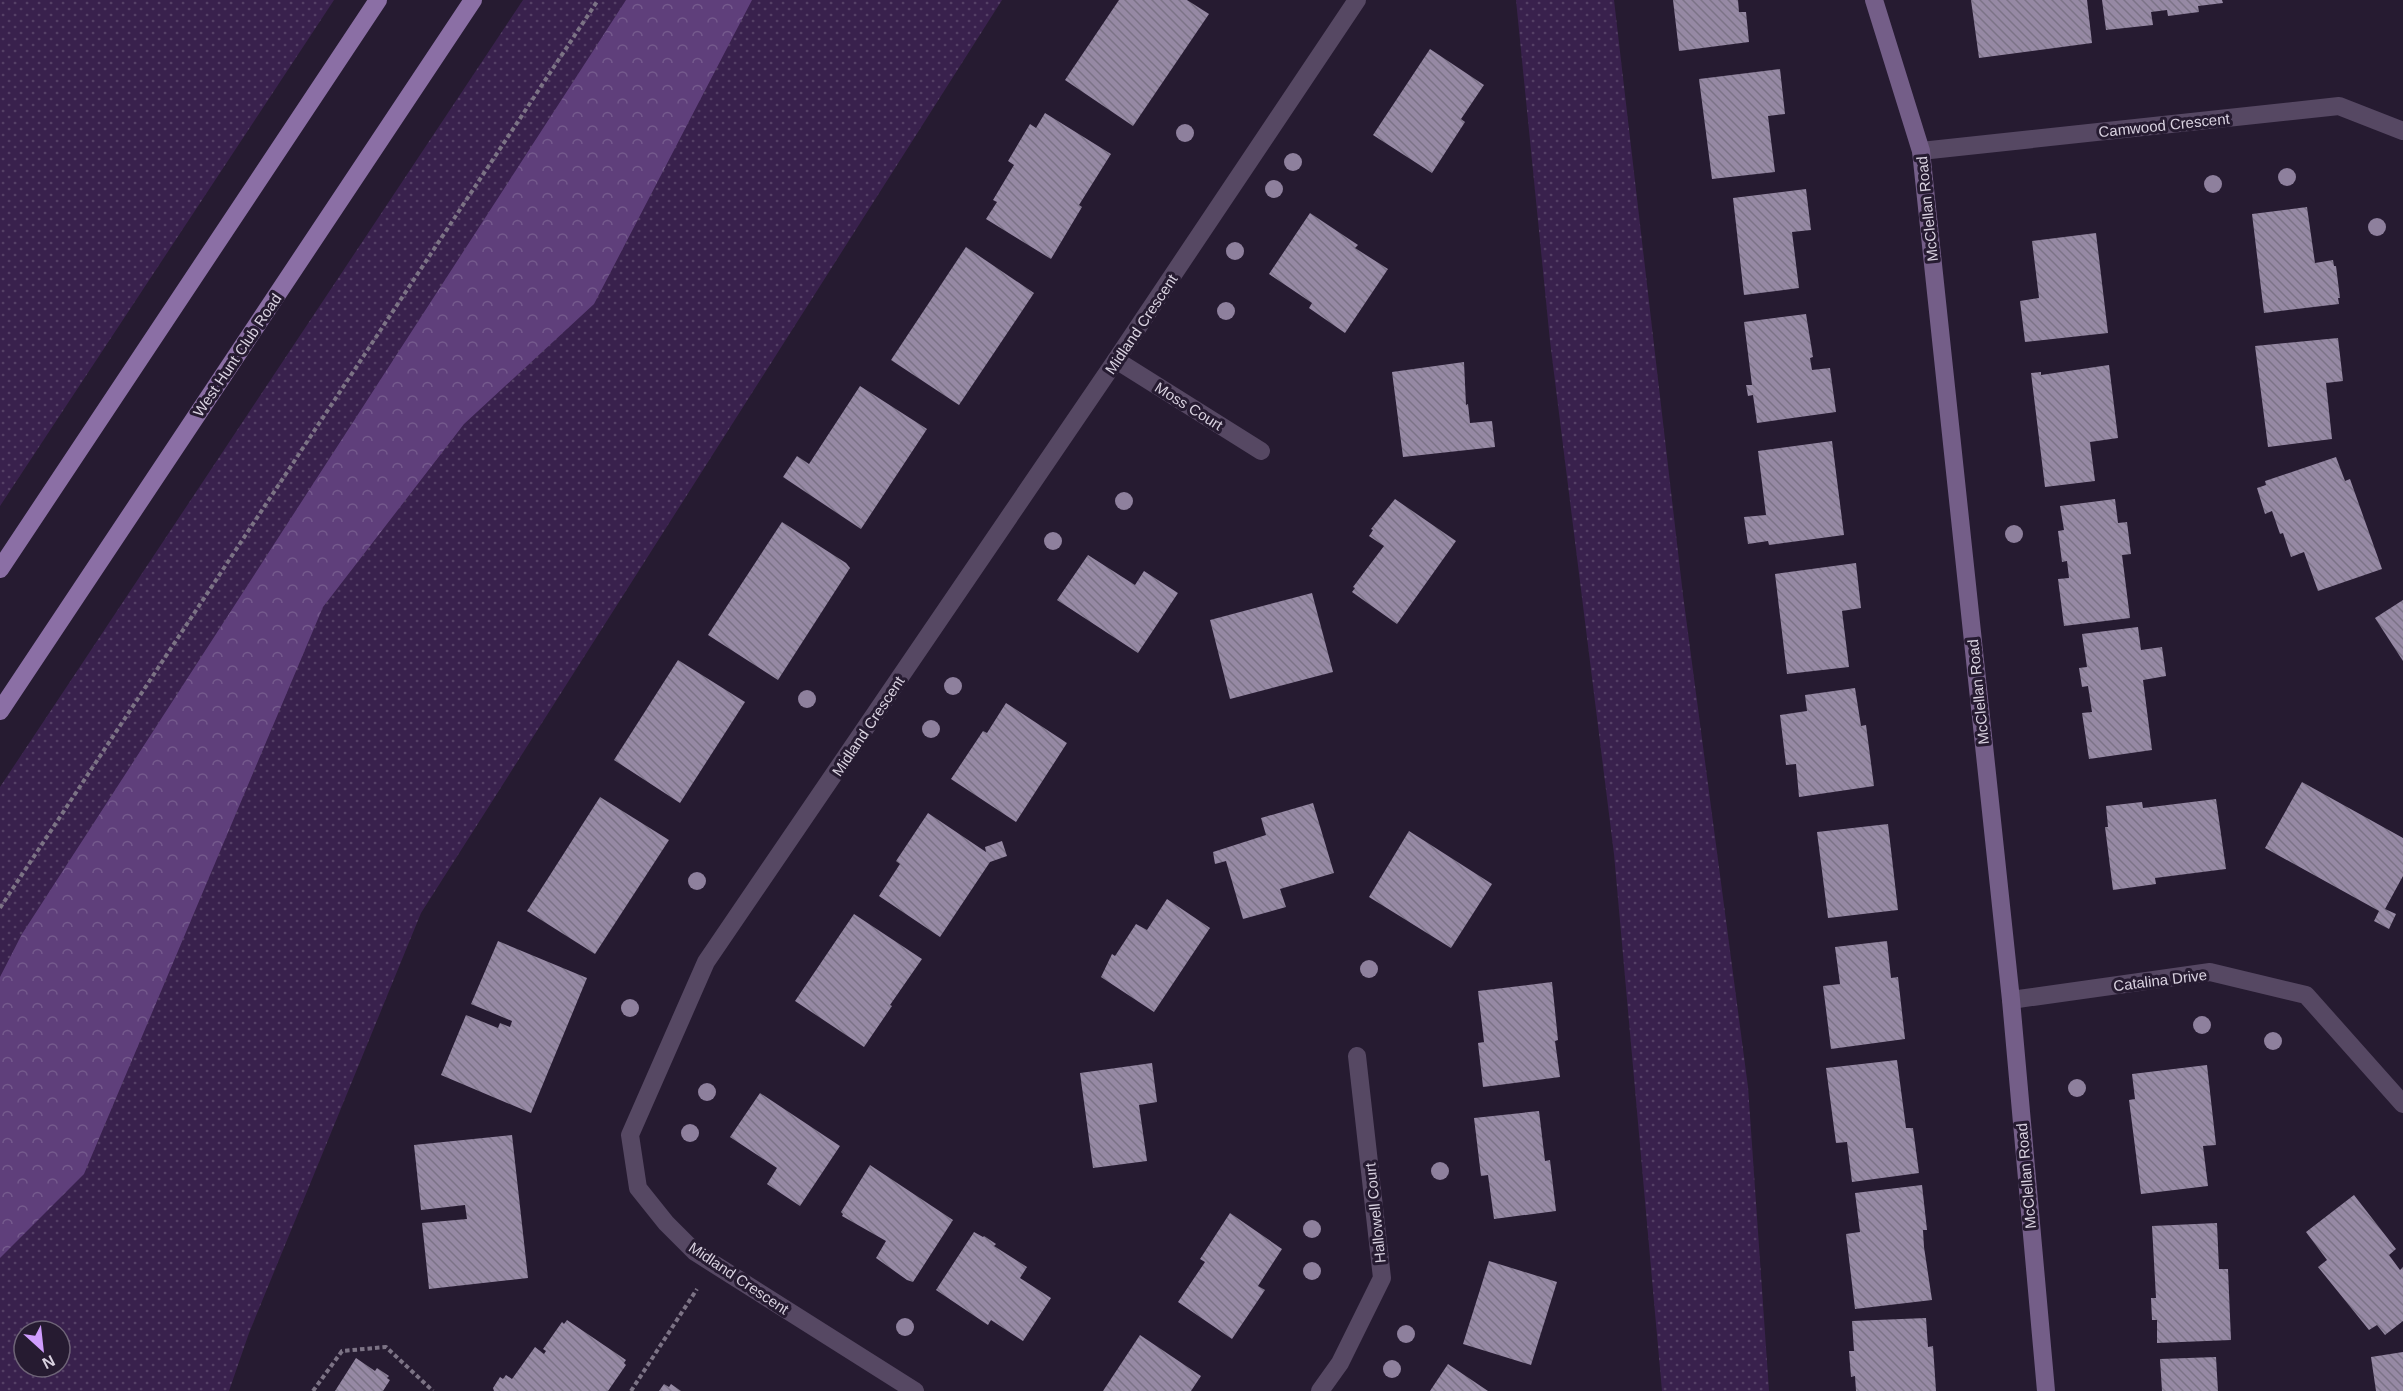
<svg xmlns="http://www.w3.org/2000/svg" width="2403" height="1391" font-family="Helvetica,sans-serif">
  <defs>
    <pattern id="green-dots" width="8" height="8" patternUnits="userSpaceOnUse" patternTransform="scale(1.5)"><rect width="8" height="8" fill="#39214d"/><path d="M2 2h.1M6 6h.1" fill="none" stroke="#554066" stroke-width="1.8" stroke-linecap="round"/></pattern>
    <pattern id="forest-crowns" width="20" height="18" patternUnits="userSpaceOnUse" patternTransform="scale(1.5)"><rect width="20" height="18" fill="#5f3f7b"/><path d="M2 6a3 3 0 1 1 6 0M12 15a3 3 0 1 1 6 0" fill="none" stroke="#755a8d"/></pattern>
    <pattern id="building-back-hatch" width="6" height="6" patternUnits="userSpaceOnUse" patternTransform="scale(1.5)"><rect width="6" height="6" fill="#9689a4"/><path d="M-1 5l2 2M0 0l6 6M5-1l2 2" fill="none" stroke="#7c7387"/></pattern>
  </defs>
  <rect width="100%" height="100%" fill="#261b31"/>
  <g fill="url(#green-dots)" fill-rule="evenodd">
    <polygon points="0,0 334,0 0,506"/>
    <path d="M523 0H1002L421 913 249 1333 229 1391H0V787ZM24 1331H60V1367H24Z"/>
    <polygon points="1516,0 1614,0 1683,595 1748,1087 1769,1391 1662,1391 1614,854 1550,341"/>
  </g>
  <polygon fill="url(#forest-crowns)" points="626,0 752,0 594,304 464,424 323,607 84,1174 0,1258 0,977 22,934"/>
  <g fill="url(#building-back-hatch)">
    <polygon points="1119,0 1187,0 1209,14 1133,126 1065,80"/>
    <polygon points="1673,0 1738,0 1739,12 1746,12 1749,42 1679,51"/>
    <polygon points="1971,0 2087,0 2092,43 1979,58"/>
    <polygon points="2102,0 2222,0 2223,3 2198,6 2199,12 2168,16 2167,10 2151,12 2153,25 2106,30"/>
    <polygon points="1430,49 1484,85 1461,119 1465,122 1432,173 1373,135"/>
    <polygon points="1780,69 1785,114 1768,116 1775,172 1712,179 1699,79"/>
    <polygon points="1045,113 1111,154 1079,205 1082,207 1051,259 986,219 997,202 993,200 1014,165 1008,161 1030,124 1036,128"/>
    <polygon points="1806,189 1811,230 1792,232 1799,288 1744,295 1733,198"/>
    <polygon points="2307,207 2315,263 2333,260 2334,266 2336,266 2340,298 2338,298 2339,304 2264,313 2252,214"/>
    <polygon points="1310,213 1358,245 1355,248 1388,269 1345,333 1309,308 1312,303 1269,274"/>
    <polygon points="2096,233 2108,333 2025,342 2020,301 2039,298 2032,241"/>
    <polygon points="966,247 1034,293 959,405 891,360"/>
    <polygon points="1806,314 1813,357 1810,358 1812,370 1830,368 1836,412 1757,423 1753,395 1748,396 1746,385 1752,385 1744,322"/>
    <polygon points="2338,338 2343,381 2326,383 2332,439 2268,447 2255,346"/>
    <polygon points="1464,362 1466,405 1468,404 1470,423 1492,421 1495,447 1403,457 1392,372"/>
    <polygon points="2109,365 2118,438 2090,442 2095,481 2045,487 2031,373 2041,372 2041,375"/>
    <polygon points="860,386 927,429 861,529 783,477 797,456 809,464"/>
    <polygon points="1832,441 1844,535 1769,545 1768,541 1748,544 1744,517 1766,515 1758,451"/>
    <polygon points="2336,457 2345,481 2350,479 2382,569 2318,591 2304,552 2291,557 2283,533 2280,534 2272,511 2265,514 2257,488 2266,485 2265,481"/>
    <polygon points="1395,499 1456,541 1397,624 1352,592 1355,588 1353,587 1384,546 1369,536 1373,530 1371,529"/>
    <polygon points="2115,499 2118,523 2127,522 2131,554 2122,555 2130,618 2064,626 2058,579 2069,578 2067,561 2062,562 2058,531 2064,530 2060,506"/>
    <polygon points="782,522 846,563 850,568 778,680 708,635"/>
    <polygon points="1088,555 1135,585 1144,571 1178,593 1138,653 1057,600"/>
    <polygon points="1856,563 1861,608 1842,611 1849,667 1787,674 1775,574"/>
    <polygon points="1312,593 1333,672 1230,699 1210,620"/>
    <polygon points="2403,600 2403,661 2375,618"/>
    <polygon points="2138,627 2141,650 2162,647 2166,676 2143,680 2152,750 2089,759 2082,713 2092,712 2088,686 2082,687 2079,668 2087,667 2082,634"/>
    <polygon points="678,660 745,702 680,803 614,760"/>
    <polygon points="1855,688 1861,726 1866,725 1874,786 1799,797 1796,764 1786,765 1780,715 1807,711 1805,695"/>
    <polygon points="1006,703 1067,743 1016,822 951,779 983,731 987,733"/>
    <polygon points="2302,782 2403,838 2403,876 2385,909 2396,914 2389,929 2374,921 2379,911 2265,848"/>
    <polygon points="600,797 669,840 595,954 527,911"/>
    <polygon points="2216,799 2226,869 2155,878 2156,884 2113,890 2105,827 2108,827 2106,806 2142,802 2143,808"/>
    <polygon points="1313,803 1334,873 1280,889 1286,907 1243,919 1226,861 1215,864 1213,852 1266,835 1261,818"/>
    <polygon points="928,813 986,852 985,847 1002,841 1007,856 990,862 940,937 879,896 900,864 896,861"/>
    <polygon points="1888,824 1898,910 1828,918 1817,832"/>
    <polygon points="1409,831 1492,884 1451,948 1369,897"/>
    <polygon points="1167,899 1210,928 1154,1012 1101,977 1112,954 1115,956 1136,924 1147,930"/>
    <polygon points="854,914 922,959 890,1005 892,1006 864,1047 795,1001"/>
    <polygon points="498,941 587,978 531,1113 441,1075 466,1015 498,1028 500,1023 510,1027 512,1021 471,1004"/>
    <polygon points="1887,941 1891,978 1898,977 1905,1039 1831,1049 1823,986 1840,984 1835,947"/>
    <polygon points="1552,982 1558,1040 1555,1041 1560,1077 1483,1087 1478,1043 1484,1042 1478,991"/>
    <polygon points="1897,1060 1906,1128 1913,1128 1919,1173 1852,1182 1847,1142 1836,1143 1826,1068"/>
    <polygon points="1152,1063 1157,1102 1139,1105 1147,1161 1093,1168 1080,1073"/>
    <polygon points="2207,1065 2216,1145 2203,1146 2208,1186 2141,1194 2129,1100 2135,1099 2132,1074"/>
    <polygon points="760,1093 840,1146 800,1206 767,1184 777,1168 730,1137"/>
    <polygon points="1539,1111 1545,1161 1550,1160 1556,1211 1494,1219 1488,1175 1481,1176 1474,1118"/>
    <polygon points="512,1135 528,1278 429,1289 422,1223 467,1219 465,1205 421,1210 414,1145"/>
    <polygon points="870,1165 953,1220 913,1282 907,1280 876,1258 886,1241 842,1216 843,1214 841,1212"/>
    <polygon points="1922,1185 1927,1230 1923,1230 1924,1247 1932,1300 1855,1309 1846,1234 1860,1232 1855,1193"/>
    <polygon points="2354,1195 2396,1249 2389,1255 2400,1270 2403,1267 2403,1321 2385,1335 2377,1325 2369,1330 2318,1267 2327,1260 2306,1232"/>
    <polygon points="1230,1213 1282,1249 1258,1286 1265,1290 1232,1339 1178,1302 1205,1262 1200,1259"/>
    <polygon points="2217,1223 2219,1269 2228,1269 2231,1340 2157,1343 2157,1320 2152,1320 2151,1298 2156,1298 2152,1226"/>
    <polygon points="974,1232 983,1237 984,1236 996,1244 994,1246 1027,1267 1020,1278 1051,1298 1023,1341 991,1320 988,1325 936,1290"/>
    <polygon points="1489,1261 1557,1282 1531,1365 1463,1344"/>
    <polygon points="1926,1318 1928,1347 1933,1346 1936,1391 1856,1391 1855,1376 1851,1377 1849,1351 1854,1351 1852,1321"/>
    <polygon points="567,1320 626,1360 624,1363 626,1365 608,1391 494,1391 493,1388 500,1377 503,1379 506,1375 512,1379 535,1347 544,1354 546,1351 543,1349 562,1322 564,1324"/>
    <polygon points="1140,1335 1201,1376 1191,1391 1103,1391"/>
    <polygon points="2403,1352 2403,1391 2376,1391 2371,1357"/>
    <polygon points="2216,1357 2218,1391 2162,1391 2160,1359"/>
    <polygon points="356,1358 375,1371 377,1368 389,1376 387,1378 390,1380 383,1391 335,1391"/>
    <polygon points="1448,1364 1488,1391 1430,1391"/>
    <polygon points="664,1384 669,1387 671,1384 681,1391 659,1391"/>
  </g>
  <g fill="none" stroke-linecap="round" stroke-linejoin="round">
    <g stroke="#7c7385" stroke-width="4" stroke-dasharray="4.5 3" stroke-linecap="butt">
      <polyline points="0,908 598,0"/>
      <polyline points="313,1391 342,1351 386,1347 433,1391"/>
      <polyline points="631,1391 697,1289"/>
    </g>
    <g stroke="#564863" stroke-width="18">
      <polyline points="1921,151 2339,106 2403,131"/>
      <polyline points="1116,360 1261,451"/>
      <polyline points="2011,1000 2210,972 2306,995 2403,1104"/>
      <polyline points="915,1391 695,1252 666,1223 638,1188 630,1135 706,962 1116,360 1357,0"/>
      <polyline points="1320,1391 1340,1363 1382,1278 1357,1056"/>
    </g>
    <polyline stroke="#745e88" stroke-width="18" points="1874,0 1921,151 2011,1000 2046,1391"/>
    <g stroke="#8b6fa5" stroke-width="18">
      <polyline points="0,569 378,0"/>
      <polyline points="0,711 473,0"/>
    </g>
  </g>
  <g fill="#8e809d">
    <circle cx="1185" cy="133" r="9"/>
    <circle cx="1293" cy="162" r="9"/>
    <circle cx="2287" cy="177" r="9"/>
    <circle cx="2213" cy="184" r="9"/>
    <circle cx="1274" cy="189" r="9"/>
    <circle cx="2377" cy="227" r="9"/>
    <circle cx="1235" cy="251" r="9"/>
    <circle cx="1226" cy="311" r="9"/>
    <circle cx="1124" cy="501" r="9"/>
    <circle cx="2014" cy="534" r="9"/>
    <circle cx="1053" cy="541" r="9"/>
    <circle cx="953" cy="686" r="9"/>
    <circle cx="807" cy="699" r="9"/>
    <circle cx="931" cy="729" r="9"/>
    <circle cx="697" cy="881" r="9"/>
    <circle cx="1369" cy="969" r="9"/>
    <circle cx="630" cy="1008" r="9"/>
    <circle cx="2202" cy="1025" r="9"/>
    <circle cx="2273" cy="1041" r="9"/>
    <circle cx="2077" cy="1088" r="9"/>
    <circle cx="707" cy="1092" r="9"/>
    <circle cx="690" cy="1133" r="9"/>
    <circle cx="1440" cy="1171" r="9"/>
    <circle cx="1312" cy="1229" r="9"/>
    <circle cx="1312" cy="1271" r="9"/>
    <circle cx="905" cy="1327" r="9"/>
    <circle cx="1406" cy="1334" r="9"/>
    <circle cx="1392" cy="1369" r="9"/>
  </g>
  <g text-anchor="middle" dominant-baseline="central" stroke-width="6" stroke-linejoin="round" paint-order="stroke">
    <g font-size="15" fill="#d9d2e0" stroke="#261b31">
      <text transform="translate(2164 125) rotate(-6)">Camwood Crescent</text>
      <text transform="translate(1927 209) rotate(-96)">McClellan Road</text>
      <text transform="translate(1141 324) rotate(-56)">Midland Crescent</text>
      <text transform="translate(237 355) rotate(-56)">West Hunt Club Road</text>
      <text transform="translate(1189 406) rotate(32)">Moss Court</text>
      <text transform="translate(1978 692) rotate(-96)">McClellan Road</text>
      <text transform="translate(868 726) rotate(-56)">Midland Crescent</text>
      <text transform="translate(2160 980) rotate(-7)">Catalina Drive</text>
      <text transform="translate(2026 1176) rotate(-95)">McClellan Road</text>
      <text transform="translate(1375 1213) rotate(-96)">Hallowell Court</text>
      <text transform="translate(739 1278) rotate(34)">Midland Crescent</text>
    </g>
  </g>
  <g transform="translate(42 1349) rotate(153)"><circle r="28" fill="#261b31" stroke="#6e6477" stroke-width="1.5"/>
  <path d="M0-4.5L10 22L0 15L-10 22Z" fill="#d09dfe"/>
  <text y="-9" font-size="16" font-weight="bold" text-anchor="middle" fill="#d9d2e0">N</text>
  </g>
</svg>
